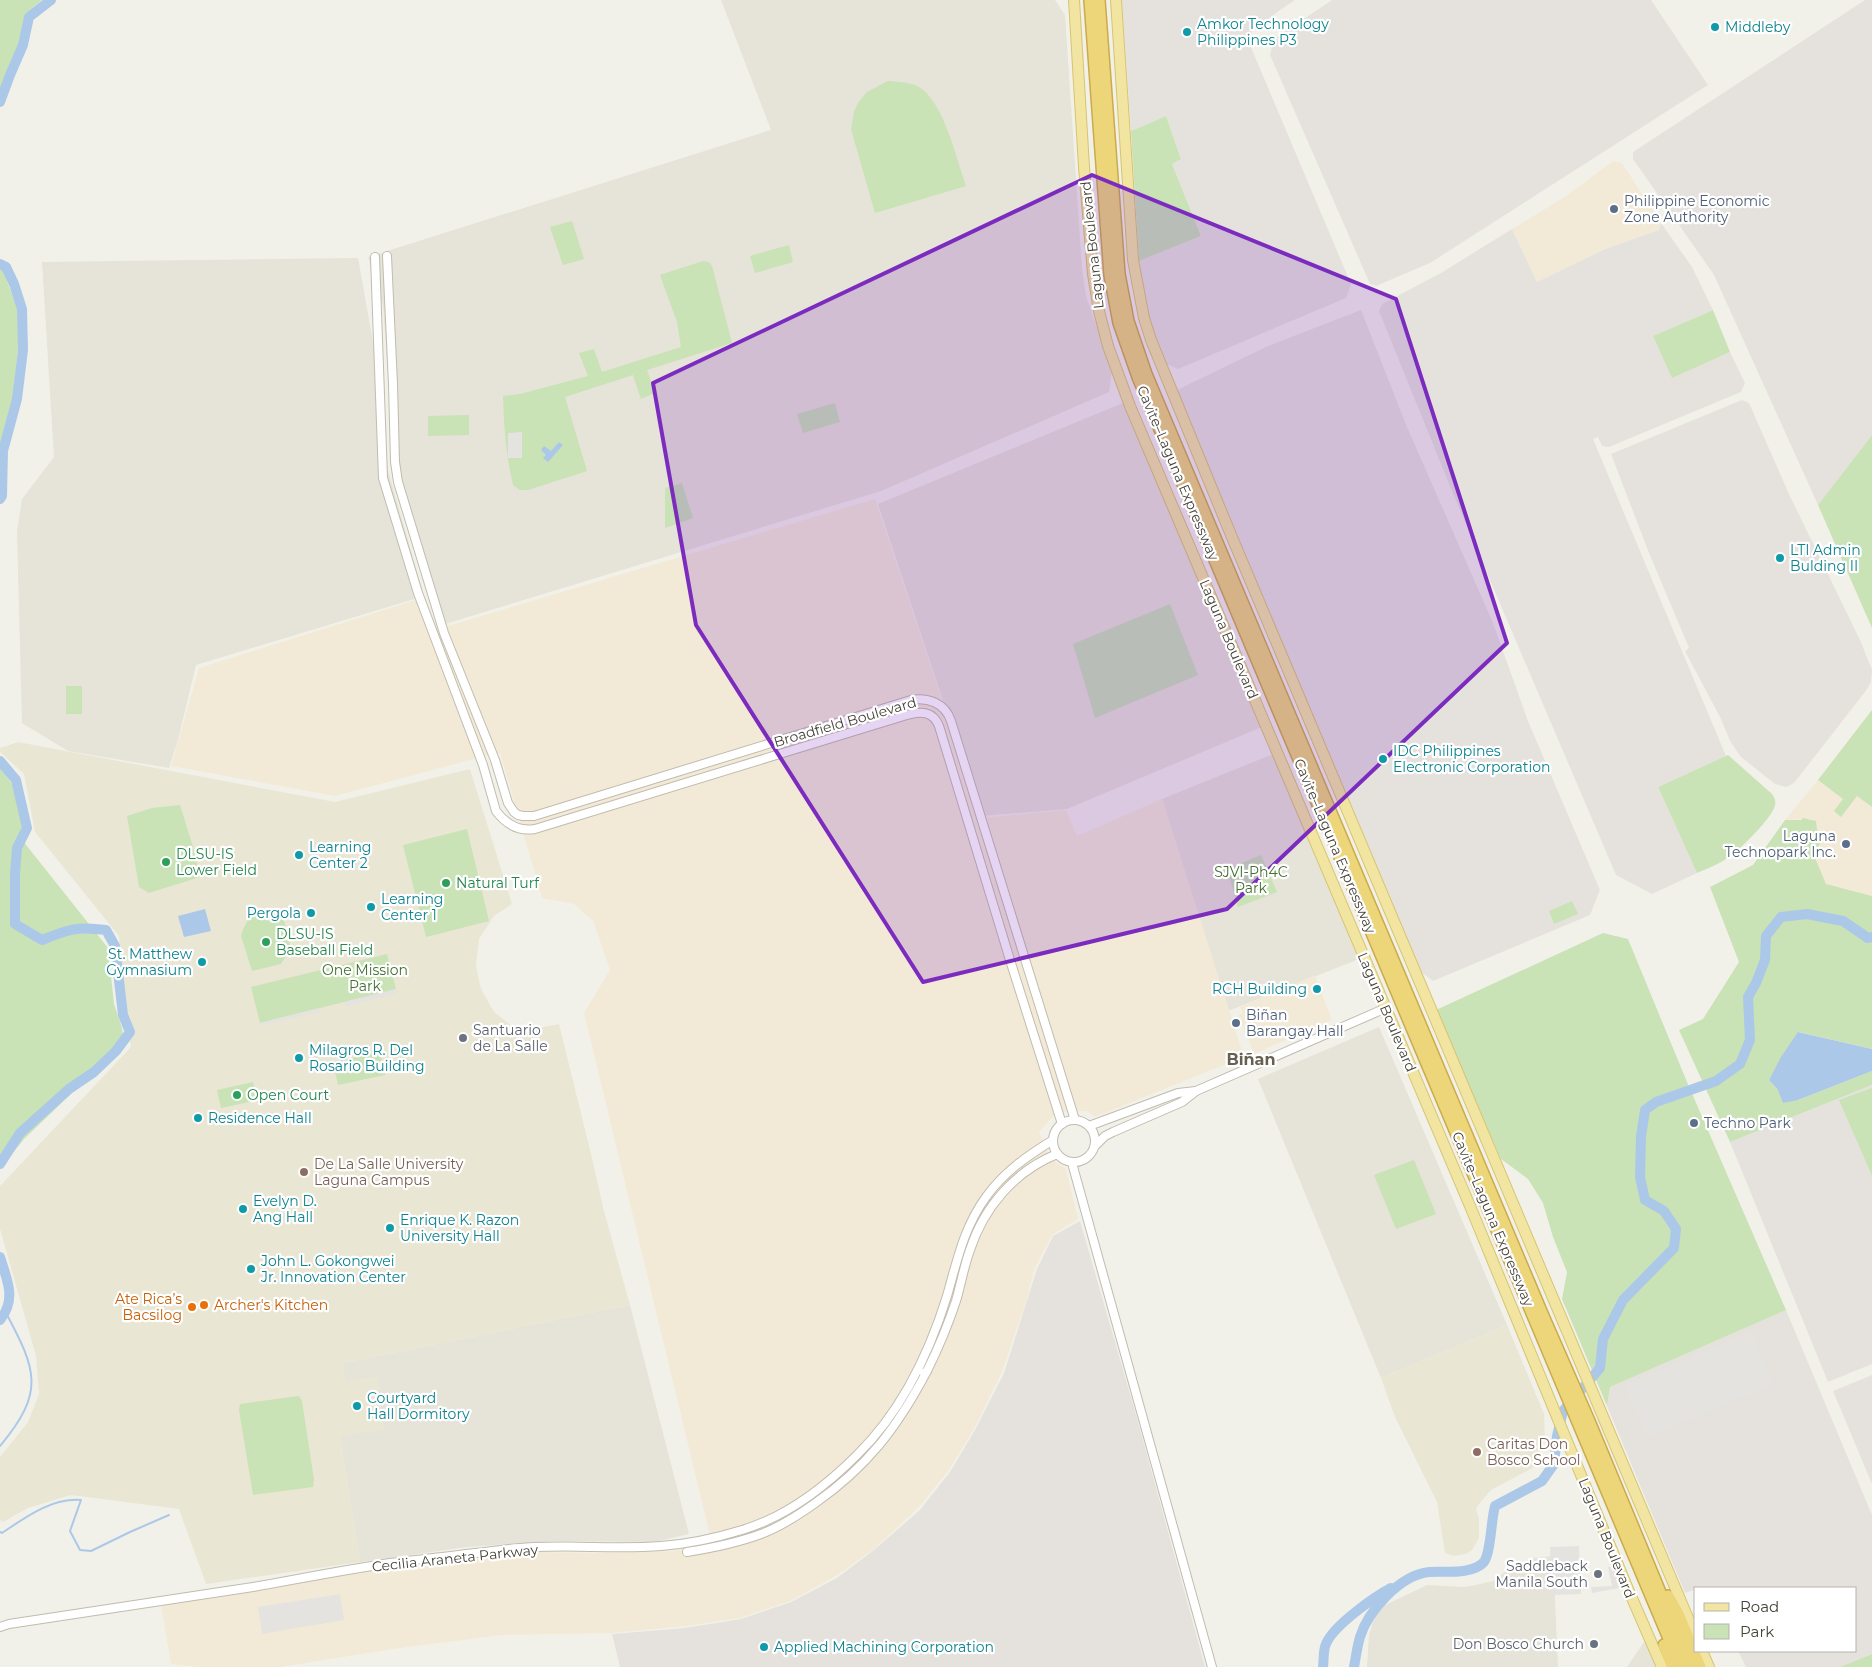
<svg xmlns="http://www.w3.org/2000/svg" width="1872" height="1667" font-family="Montserrat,sans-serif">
  <rect width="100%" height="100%" fill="#f2f1e9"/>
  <g fill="#e6e3d8">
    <polygon points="721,0 1055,0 1065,15 1082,268 1086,296 1112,371 1109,392 881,491 442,625 395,469 383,306 368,257 771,130"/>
    <polygon points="358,258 380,381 388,470 424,596 196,665 178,740 169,768 68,751 22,723 17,532 22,499 54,457 42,262"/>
    <polygon points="1123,403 1262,727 1067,809 981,816 878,504"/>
    <polygon points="1273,754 1359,959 1228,1011 1162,799"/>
    <polygon points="1379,1027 1507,1325 1381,1378 1258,1079"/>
    <polygon points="630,1305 689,1534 654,1542 555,1541 467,1547 360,1562 340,1436 385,1429 345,1382 342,1363"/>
    <polygon points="1553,1556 1558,1667 1367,1667 1369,1635 1377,1609 1427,1585 1464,1587 1476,1585 1493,1581 1513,1566 1534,1558"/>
    <polygon points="1646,1639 1657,1667 1627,1667"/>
  </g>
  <g fill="#f2ead7">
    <polygon points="1613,161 1622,163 1661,223 1659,230 1605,249 1537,282 1512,229 1566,196"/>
    <polygon points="875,499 981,818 1066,810 1077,836 1162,799 1244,1057 1095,1117 1087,1111 1057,1112 1039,1132 1051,1159 1066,1169 1078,1219 1052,1235 1035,1268 1026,1302 1002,1372 974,1429 949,1470 918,1508 874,1549 836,1576 790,1601 740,1618 687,1626 611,1633 502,1635 393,1649 281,1667 197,1667 171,1664 161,1605 380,1568 530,1552 601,1553 673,1551 712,1544 584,1013 610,970 593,921 574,904 542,898 500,753 478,758 335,796 171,766 199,668 425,597 434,628 451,625"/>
    <polygon points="1818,780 1843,799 1841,817 1857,796 1872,807 1872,896 1826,884 1813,853 1816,830 1812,819 1785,820"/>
    <polygon points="1315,975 1332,1020 1254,1054 1238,1015 1243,1013 1240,1007"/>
  </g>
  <g fill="#e5e2dd">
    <polygon points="1122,0 1295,0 1280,10 1252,32 1250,45 1351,284 1346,298 1178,369 1162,362 1143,295 1139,261 1201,236 1172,164 1181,159 1166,116 1131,131"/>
    <polygon points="1332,0 1651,0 1708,85 1430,263 1376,286 1370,284 1270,55 1274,39"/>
    <polygon points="1865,0 1872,0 1872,435 1818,505 1714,275 1633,159 1633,152"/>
    <polygon points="1661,223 1692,267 1713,310 1653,336 1672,377 1730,352 1745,383 1741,392 1609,447 1602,446 1598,437 1593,439 1726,756 1658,787 1697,873 1652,894 1616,875 1454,496 1379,311 1382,304 1441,273 1512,229 1537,282 1605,249 1659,230"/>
    <polygon points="1361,310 1407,427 1493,623 1528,721 1600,890 1590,915 1433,981 1421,972 1347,799 1177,390 1268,346"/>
    <polygon points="1742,400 1749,403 1789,494 1860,640 1872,670 1871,682 1865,692 1794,783 1786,787 1775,784 1741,757 1730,741 1721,719 1685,651 1689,648 1649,553 1611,454"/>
    <polygon points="1872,1085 1872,1364 1828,1382 1730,1142"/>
    <polygon points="1080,1221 1135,1411 1205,1667 620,1667 612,1634 685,1628 741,1619 791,1602 837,1578 874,1550 920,1510 950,1472 975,1430 1004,1373 1037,1269 1053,1236"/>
    <polygon points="1786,1310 1872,1515 1872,1654 1840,1667 1746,1667 1738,1651 1856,1651 1856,1588 1707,1588 1706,1586 1685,1593 1607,1406 1610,1387"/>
    <polygon points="1872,1375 1872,1484 1833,1391"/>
  </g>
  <g fill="#eae6d4">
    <polygon points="18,742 335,802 470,769 512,904 494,916 479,939 476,966 481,989 494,1012 512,1026 534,1029 559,1024 592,1158 604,1211 630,1305 342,1363 346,1382 377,1376 385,1430 340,1436 360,1562 206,1584 179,1509 71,1495 28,1508 3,1522 0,1520 0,1457 28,1422 39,1394 36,1356 0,1229 0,1186 131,1047 124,1000 119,936 35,832 24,774 0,752 0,748"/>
    <polygon points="1507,1325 1544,1414 1545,1439 1538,1465 1491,1490 1479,1504 1476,1509 1479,1518 1479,1538 1472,1550 1466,1554 1453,1556 1445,1553 1437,1502 1395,1417 1381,1378"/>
  </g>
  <g fill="#c9e2b6">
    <polygon points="0,0 42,0 25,14 19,46 0,92"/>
    <path d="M888 81C900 82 913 82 922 89 945 107 956 158 966 186L875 213 851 129 854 112 858 103 867 92Z"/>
    <polygon points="1166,116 1181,159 1172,164 1201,236 1139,261 1131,131"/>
    <polygon points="572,221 584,259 563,265 550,227"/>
    <polygon points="789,245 793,262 755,273 750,256"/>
    <path d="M703 261 709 262 712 266 732 343 647 370 655 393 641 399 633 375 565 397 587 471 528 490H520L513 485C506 455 504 427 503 396L520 394 588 376 579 353 594 349 602 372 681 347 677 322 660 275Z"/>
    <polygon points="0,269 3,270 18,311 18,349 13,398 0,450"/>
    <polygon points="1713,310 1730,352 1672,378 1653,336"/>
    <polygon points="835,403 840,422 803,433 797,414"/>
    <polygon points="469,415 469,435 428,436 428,416"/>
    <polygon points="1872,435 1872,628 1818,505"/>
    <polygon points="682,483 693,518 665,528 665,488"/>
    <polygon points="1170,604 1198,675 1095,718 1073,644"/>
    <rect x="66" y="686" width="16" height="28"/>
    <polygon points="1872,710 1872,807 1857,796 1841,817 1834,811 1843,799 1818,780"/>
    <path d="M1728 755 1772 794C1775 798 1776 801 1775 805 1773 817 1742 847 1732 855 1721 863 1709 868 1697 873L1658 787Z"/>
    <polygon points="0,768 12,784 23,828 19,836 108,948 114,1004 122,1028 124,1041 94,1072 25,1138 0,1168"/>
    <polygon points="180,805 193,847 200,877 149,893 139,887 127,816 152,808"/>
    <polygon points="1803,818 1816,821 1817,830 1826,836 1813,853 1826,884 1872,896 1872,1049 1799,1032 1769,1080 1778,1090 1798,1100 1872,1071 1872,1085 1730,1142 1679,1030 1703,1019 1739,962 1710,887 1753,865 1785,820 1801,820"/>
    <polygon points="467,829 489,921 426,937 403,845"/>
    <polygon points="1261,855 1277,892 1238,907 1227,869"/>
    <polygon points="1572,901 1578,914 1554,924 1549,911"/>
    <path d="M281 908 291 949 293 948V952L286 956 281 964 252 971 241 936C247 912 260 912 281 908Z"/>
    <polygon points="1603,933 1628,939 1687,1082 1786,1310 1610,1387 1607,1406 1562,1299 1567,1272 1553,1237 1543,1203 1528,1179 1501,1159 1436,1010"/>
    <polygon points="387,954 396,989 260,1023 251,987"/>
    <polygon points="380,1052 385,1075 338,1085 333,1062"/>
    <polygon points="253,1082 258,1100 221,1108 217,1090"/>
    <polygon points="1872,1088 1872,1176 1839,1100"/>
    <polygon points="1414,1160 1436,1214 1396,1229 1374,1175"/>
    <polygon points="299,1396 302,1401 314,1480 313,1487 253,1495 239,1410 240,1404"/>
    <polygon points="1872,1654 1872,1667 1840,1667"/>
  </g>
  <g fill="#e4e3e0">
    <polygon points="522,432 522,458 508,458 508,433"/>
    <polygon points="396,989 397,993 346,1007 345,1002"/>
    <polygon points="319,1008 320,1012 261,1026 260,1023"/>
    <polygon points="1751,1332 1773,1384 1647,1437 1625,1385"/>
    <polygon points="1579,1546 1581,1594 1552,1595 1550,1547"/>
    <polygon points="1608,1567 1615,1567 1625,1587 1592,1593 1591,1587 1612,1586"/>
    <polygon points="340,1594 344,1620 262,1634 258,1607"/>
  </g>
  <g fill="#acc8e8">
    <polygon points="559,442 563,445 548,462 543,458 546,455 541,450 544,446 551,451"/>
    <polygon points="205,909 211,931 184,937 178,916"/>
    <polygon points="1798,1032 1872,1049 1872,1071 1798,1100 1783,1103 1778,1090 1769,1080 1781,1057"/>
  </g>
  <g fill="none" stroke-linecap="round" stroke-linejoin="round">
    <g stroke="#acc8e8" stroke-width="2">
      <path d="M0 1446C45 1392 37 1371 6 1313"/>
      <path d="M0 1532 2 1533C26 1517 51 1498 81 1500L70 1531 80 1550 91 1551 130 1532 169 1515"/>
    </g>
    <g stroke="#acc8e8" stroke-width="10">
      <polyline points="0,102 10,75 23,45 29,17 51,0"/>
      <polyline points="0,264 6,267 14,284 22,309 23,350 17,399 3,451 2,496 0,499"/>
      <path d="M0 761 16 780 27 828 17 848 15 873V924L42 940C69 929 78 926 106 930L115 946 123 1015 130 1032 116 1051 94 1072 69 1089 20 1133 0 1164"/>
      <path d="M0 1257C7 1280 17 1299 0 1320"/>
      <path d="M1323 1667C1324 1660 1323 1650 1326 1644 1333 1626 1374 1597 1391 1588"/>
      <path d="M1354 1667C1356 1657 1357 1647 1360 1637 1368 1611 1400 1575 1429 1572 1445 1571 1472 1575 1484 1562 1491 1552 1491 1520 1495 1506L1542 1481 1554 1464 1557 1436 1563 1411 1600 1368 1603 1339 1623 1300 1674 1248 1676 1229 1664 1211 1645 1200 1640 1177 1641 1137 1645 1110 1656 1102 1716 1081 1740 1064 1750 1040 1748 997 1756 983 1765 960 1766 936 1781 917 1807 914 1843 921 1868 938 1872 937"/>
    </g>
    <defs>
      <g id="minor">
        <path d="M387 256 393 384 395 462 398 482 444 633 495 760 508 803 514 812 518 815 523 816H534L911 700C928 697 945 703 951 721L1075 1120"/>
        <path d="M375 257 383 478 418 593 483 765 496 811C506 824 518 832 535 829L907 715C921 711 933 711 939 726L1010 960 1062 1124"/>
        <circle cx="1074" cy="1141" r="21"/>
        <polyline points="1089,1126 1178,1093 1196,1091"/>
        <polyline points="1096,1145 1105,1136 1113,1132 1182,1102 1196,1091 1386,1008"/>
        <polyline points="1072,1163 1212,1667"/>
        <path d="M924 1373 927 1371C938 1349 948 1325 956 1301 961 1284 964 1266 970 1250 984 1207 1015 1171 1057 1154"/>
        <path d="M687 1552C712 1548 737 1543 761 1534 780 1527 797 1516 814 1504 867 1467 897 1428 927 1371"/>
        <path d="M0 1627 9 1624C90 1611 172 1600 253 1587 298 1579 344 1570 390 1563 430 1558 470 1554 509 1549 560 1543 611 1550 661 1546 688 1544 716 1538 742 1530 786 1517 825 1487 857 1455 901 1412 929 1354 947 1296 957 1261 964 1227 986 1197 1004 1172 1027 1156 1053 1140"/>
      </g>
      <g id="major">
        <polyline points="1074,0 1084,167 1093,274 1099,311 1108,346 1130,406 1470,1206 1628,1589 1662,1667"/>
        <polyline points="1116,0 1133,260 1144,318 1151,340 1231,535 1696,1637"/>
        <polyline points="1702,1651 1709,1667"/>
      </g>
      <g id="highway">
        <polyline points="1090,0 1110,275 1119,323 1138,377 1681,1667"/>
        <polyline points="1099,0 1119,274 1128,321 1146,374 1543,1316 1589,1421 1691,1667"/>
        <polyline points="1668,1596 1679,1616 1700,1667"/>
        <polyline points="1664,1645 1673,1667"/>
      </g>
    </defs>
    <use href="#minor" stroke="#c0bcaf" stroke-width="10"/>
    <use href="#major" stroke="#d6c473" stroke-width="12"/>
    <use href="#highway" stroke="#cbab4a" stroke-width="14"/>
    <use href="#minor" stroke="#fff" stroke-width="8"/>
    <use href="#major" stroke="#f2e5a2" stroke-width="10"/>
    <use href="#highway" stroke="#edd579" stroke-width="11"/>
  </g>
  <path fill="#7b2cbf" fill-opacity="0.2" stroke="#7b2cbf" stroke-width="4" stroke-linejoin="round" d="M1092 175 1396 299 1507 643 1227 909 923 982 696 625 653 383Z"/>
  <g fill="#0f9aa8" stroke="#fff" stroke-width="2">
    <circle cx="1715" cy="27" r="5"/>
    <circle cx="1187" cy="32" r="5"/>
    <circle cx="1780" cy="558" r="5"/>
    <circle cx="1383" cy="759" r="5"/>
    <circle cx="299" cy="855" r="5"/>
    <circle cx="371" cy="907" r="5"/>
    <circle cx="311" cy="913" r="5"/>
    <circle cx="202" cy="962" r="5"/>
    <circle cx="1317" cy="989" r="5"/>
    <circle cx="299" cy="1058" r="5"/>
    <circle cx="198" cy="1118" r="5"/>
    <circle cx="243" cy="1209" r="5"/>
    <circle cx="390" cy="1228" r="5"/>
    <circle cx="251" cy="1269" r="5"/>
    <circle cx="357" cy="1406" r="5"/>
    <circle cx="764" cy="1647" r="5"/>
  </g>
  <g fill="#5c6f8a" stroke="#fff" stroke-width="2">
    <circle cx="1614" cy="209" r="5"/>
    <circle cx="1846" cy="844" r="5"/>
    <circle cx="1236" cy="1023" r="5"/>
    <circle cx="1694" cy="1123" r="5"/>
  </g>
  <g fill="#2e9e5b" stroke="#fff" stroke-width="2">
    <circle cx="166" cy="862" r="5"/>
    <circle cx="446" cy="883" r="5"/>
    <circle cx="266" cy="942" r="5"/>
    <circle cx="237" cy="1095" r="5"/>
  </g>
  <g fill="#6b7280" stroke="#fff" stroke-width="2">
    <circle cx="463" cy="1038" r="5"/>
    <circle cx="1598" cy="1574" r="5"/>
    <circle cx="1594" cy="1644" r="5"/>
  </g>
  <g fill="#8d6e63" stroke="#fff" stroke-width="2">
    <circle cx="304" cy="1172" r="5"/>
    <circle cx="1477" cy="1452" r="5"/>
  </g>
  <g fill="#e8710a" stroke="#fff" stroke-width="2">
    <circle cx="204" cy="1305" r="5"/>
    <circle cx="192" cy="1307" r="5"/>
  </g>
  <g text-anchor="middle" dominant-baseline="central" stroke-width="4.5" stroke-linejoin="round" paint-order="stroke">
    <g font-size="14" fill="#0d838f" stroke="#fff" text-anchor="start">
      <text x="1197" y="24">Amkor Technology<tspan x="1197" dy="16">Philippines P3</tspan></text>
      <text x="1725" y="27">Middleby</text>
      <text x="1790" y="550">LTI Admin<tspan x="1790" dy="16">Bulding II</tspan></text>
      <text x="1393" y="751">IDC Philippines<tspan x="1393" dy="16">Electronic Corporation</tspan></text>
      <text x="309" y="847">Learning<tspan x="309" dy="16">Center 2</tspan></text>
      <text x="381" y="899">Learning<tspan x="381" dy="16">Center 1</tspan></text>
      <text x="301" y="913" text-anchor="end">Pergola</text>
      <text x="192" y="954" text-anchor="end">St. Matthew<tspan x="192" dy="16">Gymnasium</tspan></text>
      <text x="1307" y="989" text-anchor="end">RCH Building</text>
      <text x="309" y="1050">Milagros R. Del<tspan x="309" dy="16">Rosario Building</tspan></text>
      <text x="208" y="1118">Residence Hall</text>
      <text x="253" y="1201">Evelyn D.<tspan x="253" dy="16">Ang Hall</tspan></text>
      <text x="400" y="1220">Enrique K. Razon<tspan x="400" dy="16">University Hall</tspan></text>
      <text x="261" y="1261">John L. Gokongwei<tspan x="261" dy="16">Jr. Innovation Center</tspan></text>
      <text x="367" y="1398">Courtyard<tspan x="367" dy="16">Hall Dormitory</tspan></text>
      <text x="774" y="1647">Applied Machining Corporation</text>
    </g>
    <g font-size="14" fill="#4e5e75" stroke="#fff" text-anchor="start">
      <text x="1624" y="201">Philippine Economic<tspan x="1624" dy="16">Zone Authority</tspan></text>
      <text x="1836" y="836" text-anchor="end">Laguna<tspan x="1836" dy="16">Technopark Inc.</tspan></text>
      <text x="1246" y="1015">Biñan<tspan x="1246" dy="16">Barangay Hall</tspan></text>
      <text x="1704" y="1123">Techno Park</text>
    </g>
    <g font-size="14" fill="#454238" stroke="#fff">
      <text transform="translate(1092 245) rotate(-96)">Laguna Boulevard</text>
      <text transform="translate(1178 473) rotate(67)">Cavite–Laguna Expressway</text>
      <text transform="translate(1229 639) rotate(67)">Laguna Boulevard</text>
      <text transform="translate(845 722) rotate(-16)">Broadfield Boulevard</text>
      <text transform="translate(1335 846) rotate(67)">Cavite–Laguna Expressway</text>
      <text transform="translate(1387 1012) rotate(67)">Laguna Boulevard</text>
      <text transform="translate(1493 1219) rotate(67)">Cavite–Laguna Expressway</text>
      <text transform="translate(1607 1538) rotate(68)">Laguna Boulevard</text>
      <text transform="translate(455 1558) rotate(-6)">Cecilia Araneta Parkway</text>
    </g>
    <g font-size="14" fill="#27864d" stroke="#fff" text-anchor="start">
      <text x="176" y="854">DLSU-IS<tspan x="176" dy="16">Lower Field</tspan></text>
      <text x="456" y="883">Natural Turf</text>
      <text x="276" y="934">DLSU-IS<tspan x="276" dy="16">Baseball Field</tspan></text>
      <text x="247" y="1095">Open Court</text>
    </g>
    <g font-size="14" fill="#427032" stroke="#fff">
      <text x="1251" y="872">SJVI-Ph4C<tspan x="1251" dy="16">Park</tspan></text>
      <text x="365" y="970">One Mission<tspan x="365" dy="16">Park</tspan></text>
    </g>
    <g font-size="14" fill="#5b616d" stroke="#fff" text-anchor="end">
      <text x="473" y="1030" text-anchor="start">Santuario<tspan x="473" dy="16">de La Salle</tspan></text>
      <text x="1588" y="1566">Saddleback<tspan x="1588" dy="16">Manila South</tspan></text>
      <text x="1584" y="1644">Don Bosco Church</text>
    </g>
    <g font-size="14" fill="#785e54" stroke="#fff" text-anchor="start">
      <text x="314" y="1164">De La Salle University<tspan x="314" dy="16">Laguna Campus</tspan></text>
      <text x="1487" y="1444">Caritas Don<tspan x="1487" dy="16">Bosco School</tspan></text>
    </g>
    <g font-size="14" fill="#c56008" stroke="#fff" text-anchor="end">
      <text x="182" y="1299">Ate Rica’s<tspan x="182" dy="16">Bacsilog</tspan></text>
      <text x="214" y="1305" text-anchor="start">Archer's Kitchen</text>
    </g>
    <g font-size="16" font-weight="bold" fill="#676051" stroke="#fff">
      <text x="1251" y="1059">Biñan</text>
    </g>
  </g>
  <rect x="1694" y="1587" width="162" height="65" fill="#ffffff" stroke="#b5b3af"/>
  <rect x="1704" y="1603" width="25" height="8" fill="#f2e5a2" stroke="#b5b3af"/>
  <text x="1740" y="1612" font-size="15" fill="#454238">Road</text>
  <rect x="1704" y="1624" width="25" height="15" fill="#c9e2b6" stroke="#b5b3af"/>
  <text x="1740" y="1637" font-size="15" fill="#454238">Park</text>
</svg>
